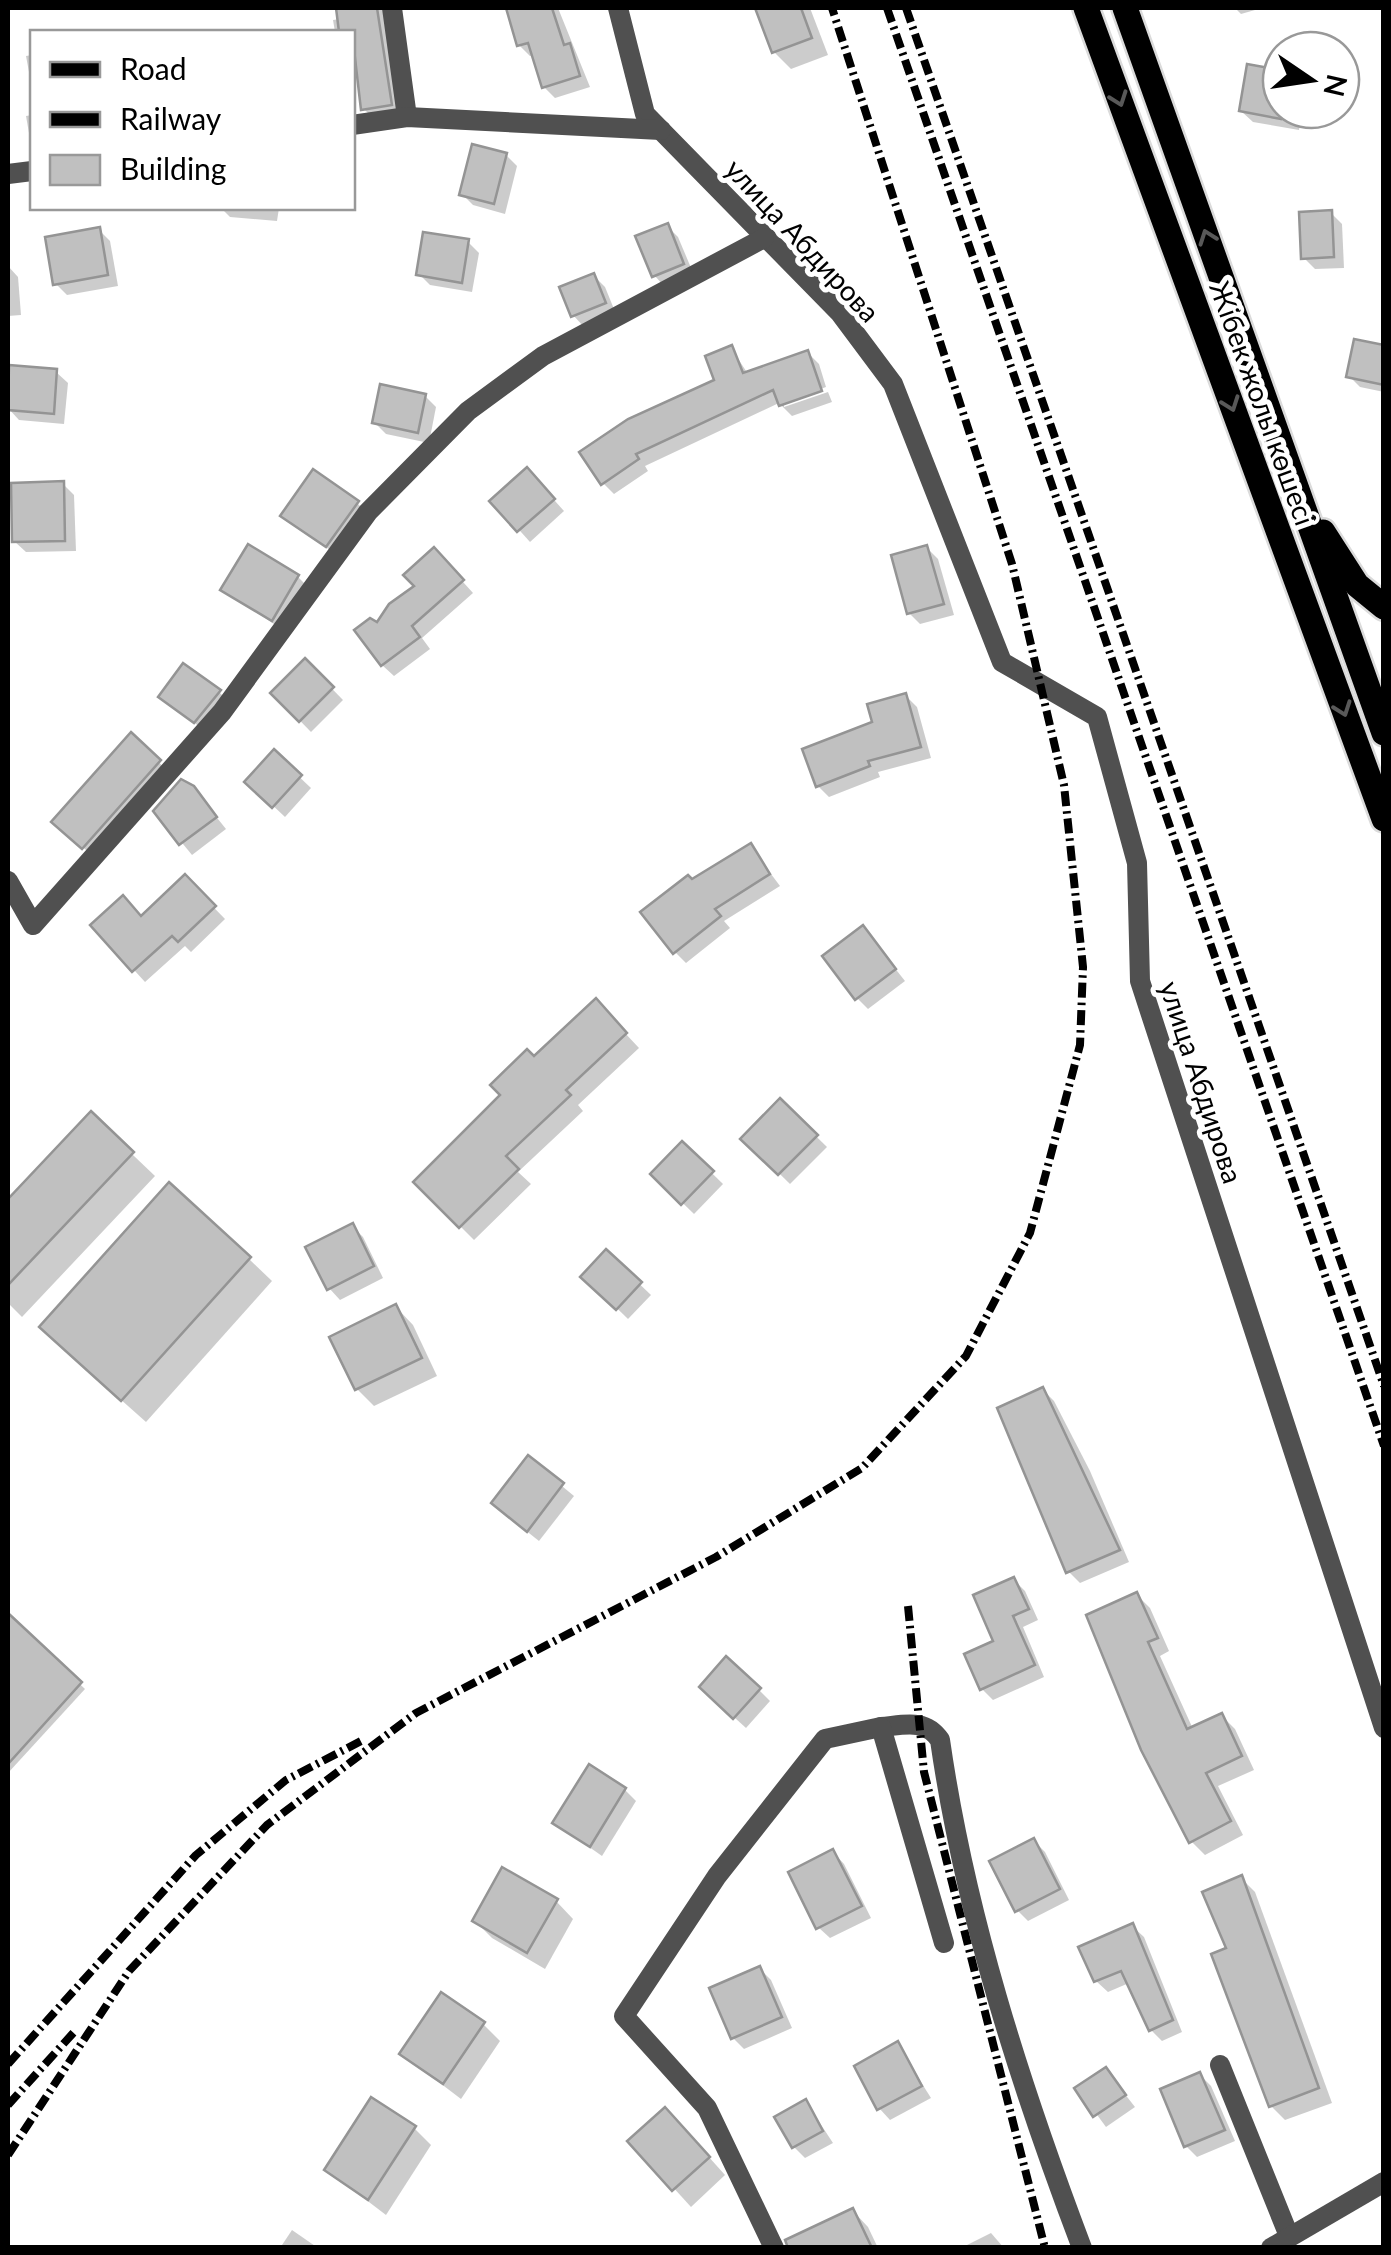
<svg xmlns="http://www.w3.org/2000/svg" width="1391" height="2255" font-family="Lato,sans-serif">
  <rect width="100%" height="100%" fill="#fff"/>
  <g fill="#0003">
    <polygon points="338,8 389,8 402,116 375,120 364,109 359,67 352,68 352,32 335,32 333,20 340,19"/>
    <polygon points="558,8 590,87 555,98 544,87 535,55 530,56 519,45 508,9"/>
    <polygon points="758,8 810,8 828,55 791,69 774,52"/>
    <polygon points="1235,8 1262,8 1241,14"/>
    <polygon points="32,55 32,88 26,56"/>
    <polygon points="1281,72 1281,110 1302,110 1299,130 1253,122 1241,111"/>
    <polygon points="32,115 32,150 26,116"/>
    <polygon points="506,155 517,166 505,214 473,205 462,194"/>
    <polygon points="221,208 279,208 277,221 230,217"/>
    <polygon points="1331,213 1342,224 1344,268 1315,269 1304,258"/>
    <polygon points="667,226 678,237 694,275 665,287 654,275"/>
    <polygon points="99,230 110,241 118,286 67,295 56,284"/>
    <polygon points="468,242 479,253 472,292 430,285 419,274"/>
    <polygon points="8,266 18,277 21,315 8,316"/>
    <polygon points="594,276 605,287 616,314 584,327 573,315"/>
    <polygon points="1384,347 1384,392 1360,387 1349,376"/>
    <polygon points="731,348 748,374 808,353 819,364 826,387 784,402 784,407 828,392 832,402 792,416 779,403 645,466 648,471 614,494 603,483 718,381"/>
    <polygon points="11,368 56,372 68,383 64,424 19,420 8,408"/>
    <polygon points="425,396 436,407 429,443 386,434 375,423"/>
    <polygon points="538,482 564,511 530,542 493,501"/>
    <polygon points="63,484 74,495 76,551 26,552 14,541"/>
    <polygon points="357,503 368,514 338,556 284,516"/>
    <polygon points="927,548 938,559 954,615 920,624 909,613"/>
    <polygon points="445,562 473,593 422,638 430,649 394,676 382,665"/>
    <polygon points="298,577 309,588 283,630 223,590"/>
    <polygon points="305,661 343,700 311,732 273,693"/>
    <polygon points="219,692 230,703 206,732 162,697"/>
    <polygon points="906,696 917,707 931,758 878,772 880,777 829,797 818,786"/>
    <polygon points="131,736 170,773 95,858 66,832"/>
    <polygon points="274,753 311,788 285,817 248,782"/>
    <polygon points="193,788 226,829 192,855 156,811"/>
    <polygon points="750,846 780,886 724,921 730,928 686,963 675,952 692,882"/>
    <polygon points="185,878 225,919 191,952 185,946 145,982 93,925 142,919"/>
    <polygon points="863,928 905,981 868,1009 857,998"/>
    <polygon points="609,1016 639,1048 578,1105 583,1111 518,1172 531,1184 474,1240 416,1182 534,1059"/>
    <polygon points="780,1101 827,1147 790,1184 744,1139"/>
    <polygon points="91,1115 155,1176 22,1317 8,1303 8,1203"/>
    <polygon points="682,1144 723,1184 694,1214 653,1174"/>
    <polygon points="352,1226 363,1237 383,1278 340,1300 329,1288"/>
    <polygon points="606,1252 651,1295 628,1319 584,1276"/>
    <polygon points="249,1259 272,1281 146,1422 65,1350"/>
    <polygon points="396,1307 413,1325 437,1376 374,1406 357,1389"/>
    <polygon points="1043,1390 1054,1401 1090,1471 1129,1562 1080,1583 1068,1571"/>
    <polygon points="528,1458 574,1496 539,1541 505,1514"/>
    <polygon points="1014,1580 1025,1591 1038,1620 1023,1627 1044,1677 993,1700 982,1689"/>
    <polygon points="1137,1595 1150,1608 1169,1651 1160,1656 1193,1729 1222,1716 1235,1729 1254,1770 1218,1786 1243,1835 1205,1855 1191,1841"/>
    <polygon points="8,1616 85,1689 8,1773"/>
    <polygon points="759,1690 770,1701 746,1728 713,1698"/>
    <polygon points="625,1790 636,1801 602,1856 555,1823"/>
    <polygon points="1034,1841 1045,1852 1069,1900 1028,1921 1017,1910"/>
    <polygon points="833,1852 844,1864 871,1918 830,1938 818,1927"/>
    <polygon points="1241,1878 1255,1892 1332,2103 1285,2120 1271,2106"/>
    <polygon points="556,1901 573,1919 545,1969 492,1938 475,1921"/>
    <polygon points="1132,1926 1144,1937 1182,2032 1162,2041 1151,2030 1129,1983 1108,1992 1096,1981"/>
    <polygon points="760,1969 771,1980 792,2028 744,2049 733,2038"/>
    <polygon points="483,2024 500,2041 461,2099 402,2054"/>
    <polygon points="897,2044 931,2098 890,2120 879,2108"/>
    <polygon points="1106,2070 1135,2107 1106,2127 1078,2089"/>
    <polygon points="1200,2075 1211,2086 1235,2141 1197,2157 1186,2146"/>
    <polygon points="806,2102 833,2143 805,2158 794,2147"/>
    <polygon points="682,2127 725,2175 691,2207 631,2141"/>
    <polygon points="414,2128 431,2145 386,2215 327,2170"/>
    <polygon points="853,2211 868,2227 878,2248 790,2248"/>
    <polygon points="292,2230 318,2248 280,2248"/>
    <polygon points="991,2233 1004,2248 961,2248"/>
  </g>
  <g fill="#c0c0c0" stroke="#949494" stroke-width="2.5">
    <polygon points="336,8 377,8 392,105 361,110 352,32 339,32"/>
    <polygon points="506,8 552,8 564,45 570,43 580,76 542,88 528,43 517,46"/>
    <polygon points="755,8 801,8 812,38 772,53"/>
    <polygon points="1247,64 1281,70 1281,119 1239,111"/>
    <polygon points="472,144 507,153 494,204 459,195"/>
    <polygon points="1332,210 1334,257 1301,259 1299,212"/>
    <polygon points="668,223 684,264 652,277 635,236"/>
    <polygon points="100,227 108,275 53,285 45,237"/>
    <polygon points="423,232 469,239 462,283 416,275"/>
    <polygon points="594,273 606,303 571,317 559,287"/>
    <polygon points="1354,339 1384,345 1384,385 1346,377"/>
    <polygon points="732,345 743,373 808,350 822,391 779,406 773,390 636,454 639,459 601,485 579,452 628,419 714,380 705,356"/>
    <polygon points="9,365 57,369 54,414 8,410"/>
    <polygon points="380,384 426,394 418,433 372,423"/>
    <polygon points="527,467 555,499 517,532 489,501"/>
    <polygon points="313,469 359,501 326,547 280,516"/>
    <polygon points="64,481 65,541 12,542 11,483"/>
    <polygon points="248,544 299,575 272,621 220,590"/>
    <polygon points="927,545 944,604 907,614 891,555"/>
    <polygon points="434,547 464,580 412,626 420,637 381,666 354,630 370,618 377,622 389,604 414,586 403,575"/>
    <polygon points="305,658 334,687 299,722 270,693"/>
    <polygon points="183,663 221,690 194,723 158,697"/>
    <polygon points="906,693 921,747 868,761 870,766 816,787 802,749 872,722 867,704"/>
    <polygon points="131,732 161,760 82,849 51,822"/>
    <polygon points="274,749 302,775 272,808 244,782"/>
    <polygon points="181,779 194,786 217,817 179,845 153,811"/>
    <polygon points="751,843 770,874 715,909 721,916 673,954 640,912 688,875 692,879"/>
    <polygon points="185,874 216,906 178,942 172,936 132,972 90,925 123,895 141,916"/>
    <polygon points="863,925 896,969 855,1000 822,956"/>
    <polygon points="596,998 627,1033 566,1090 571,1095 506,1156 519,1169 459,1228 413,1182 500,1095 490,1085 527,1049 534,1056"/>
    <polygon points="780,1098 818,1135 778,1175 740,1139"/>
    <polygon points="91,1111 134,1152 8,1285 8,1199"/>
    <polygon points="682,1141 714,1171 681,1205 650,1174"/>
    <polygon points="169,1182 251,1257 121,1401 39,1327"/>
    <polygon points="353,1223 374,1266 327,1290 305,1247"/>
    <polygon points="606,1249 642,1282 616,1310 580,1277"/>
    <polygon points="396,1304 422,1358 355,1390 329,1337"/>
    <polygon points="1043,1387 1120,1550 1066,1573 997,1408"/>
    <polygon points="528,1455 564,1483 527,1532 491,1503"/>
    <polygon points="1014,1577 1029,1609 1013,1616 1035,1665 980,1690 964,1654 993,1641 973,1595"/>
    <polygon points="1137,1592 1158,1638 1148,1642 1187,1729 1222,1713 1242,1756 1206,1773 1231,1821 1189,1843 1141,1750 1086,1615"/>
    <polygon points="8,1613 82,1682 8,1764"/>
    <polygon points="726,1656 761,1688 733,1719 699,1687"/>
    <polygon points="589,1764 626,1788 590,1847 552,1823"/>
    <polygon points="1034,1838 1060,1889 1015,1912 989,1861"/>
    <polygon points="833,1849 862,1906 816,1929 788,1872"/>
    <polygon points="502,1867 558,1899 527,1953 472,1921"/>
    <polygon points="1242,1875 1319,2088 1269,2107 1211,1954 1226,1948 1202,1892"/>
    <polygon points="1133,1923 1173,2020 1149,2031 1121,1971 1094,1982 1078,1947"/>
    <polygon points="760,1966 782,2017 731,2039 709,1988"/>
    <polygon points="441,1992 485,2022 443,2084 399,2054"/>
    <polygon points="898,2041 922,2086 877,2110 854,2066"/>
    <polygon points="1106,2067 1126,2095 1093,2117 1074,2088"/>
    <polygon points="1200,2072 1225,2130 1184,2147 1160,2089"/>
    <polygon points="371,2097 416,2126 368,2200 324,2170"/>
    <polygon points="806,2099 823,2131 792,2148 774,2117"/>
    <polygon points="665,2107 710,2157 672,2191 627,2141"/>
    <polygon points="853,2208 872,2248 788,2248 785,2240"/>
  </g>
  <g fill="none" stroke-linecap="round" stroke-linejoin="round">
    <defs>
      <g id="primary">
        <polyline points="1086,8 1384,819"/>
        <polyline points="1125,8 1384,733"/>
        <polyline points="1323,532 1357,585 1384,607"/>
      </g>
    </defs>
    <use href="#primary" stroke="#dbdbdb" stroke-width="30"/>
    <g stroke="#505050" stroke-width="20">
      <polyline points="392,8 407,117"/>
      <polyline points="618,8 645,114 840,313 893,384 1002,662 1097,717 1137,863 1140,981 1384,1728"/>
      <polyline points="352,125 407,117 661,130"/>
      <polyline points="8,174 32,171"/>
      <polyline points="8,881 33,925 222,712 368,512 468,411 543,356 764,238"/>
      <path d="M881 1727C904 1725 925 1718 940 1740 965 1914 1020 2084 1082 2248"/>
      <polyline points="1220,2065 1289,2236"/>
      <polyline points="774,2248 707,2108 624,2016 717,1876 825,1739 881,1727 944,1943"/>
      <polyline points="1271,2248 1384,2182"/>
    </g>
    <use href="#primary" stroke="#000" stroke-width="25"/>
    <g stroke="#000" stroke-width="8" stroke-dasharray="15 5 2.5 5" stroke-linecap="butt">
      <polyline points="887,8 1384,1446"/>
      <polyline points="906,8 1384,1386"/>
      <polyline points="908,1606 924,1772 1045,2248"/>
      <polyline points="8,2064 196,1855 286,1780 363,1740"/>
      <polyline points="8,2105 75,2031"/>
      <polyline points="8,2155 129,1971 267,1825 416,1713 716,1557 862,1468 966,1356 1030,1233 1080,1045 1083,967 1064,785 1012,564 832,8"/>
    </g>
  </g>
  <defs><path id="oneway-chevron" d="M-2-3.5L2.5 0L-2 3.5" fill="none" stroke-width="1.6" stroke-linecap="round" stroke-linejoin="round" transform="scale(2.5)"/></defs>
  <g stroke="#595959">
    <use href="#oneway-chevron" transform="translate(1119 99) rotate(70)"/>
    <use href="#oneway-chevron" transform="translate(1207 237) rotate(-110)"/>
    <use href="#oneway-chevron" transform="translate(1231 404) rotate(70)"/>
    <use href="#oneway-chevron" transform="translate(1343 709) rotate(70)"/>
  </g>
  <g text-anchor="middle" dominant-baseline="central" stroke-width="10" stroke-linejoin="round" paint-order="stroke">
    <g font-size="28" fill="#000" stroke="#fff">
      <text transform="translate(803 240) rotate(47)">улица Абдирова</text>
      <text transform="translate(1263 403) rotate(70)">Жібек жолы көшесі</text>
      <text transform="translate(1202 1082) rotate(72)">улица Абдирова</text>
    </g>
  </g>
  <rect width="1391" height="2255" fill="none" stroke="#000000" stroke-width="20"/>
  <rect x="30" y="30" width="325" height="180" fill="#ffffff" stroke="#999999" stroke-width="2.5"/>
  <rect x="50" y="62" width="50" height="15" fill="#000000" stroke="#999999" stroke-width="2.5"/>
  <text x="120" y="80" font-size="30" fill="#000000">Road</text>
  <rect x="50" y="112" width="50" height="15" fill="#000000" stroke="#999999" stroke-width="2.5"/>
  <text x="120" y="130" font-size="30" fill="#000000">Railway</text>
  <rect x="50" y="155" width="50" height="30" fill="#c0c0c0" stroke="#999999" stroke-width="2.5"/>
  <text x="120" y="180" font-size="30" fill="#000000">Building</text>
  <g transform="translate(1311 80) rotate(103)"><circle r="48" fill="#ffffff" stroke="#999999" stroke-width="2.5"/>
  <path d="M0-8L18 38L0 25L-18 38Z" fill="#000000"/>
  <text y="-15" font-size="28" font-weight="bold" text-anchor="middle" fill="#000000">N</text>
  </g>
</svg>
